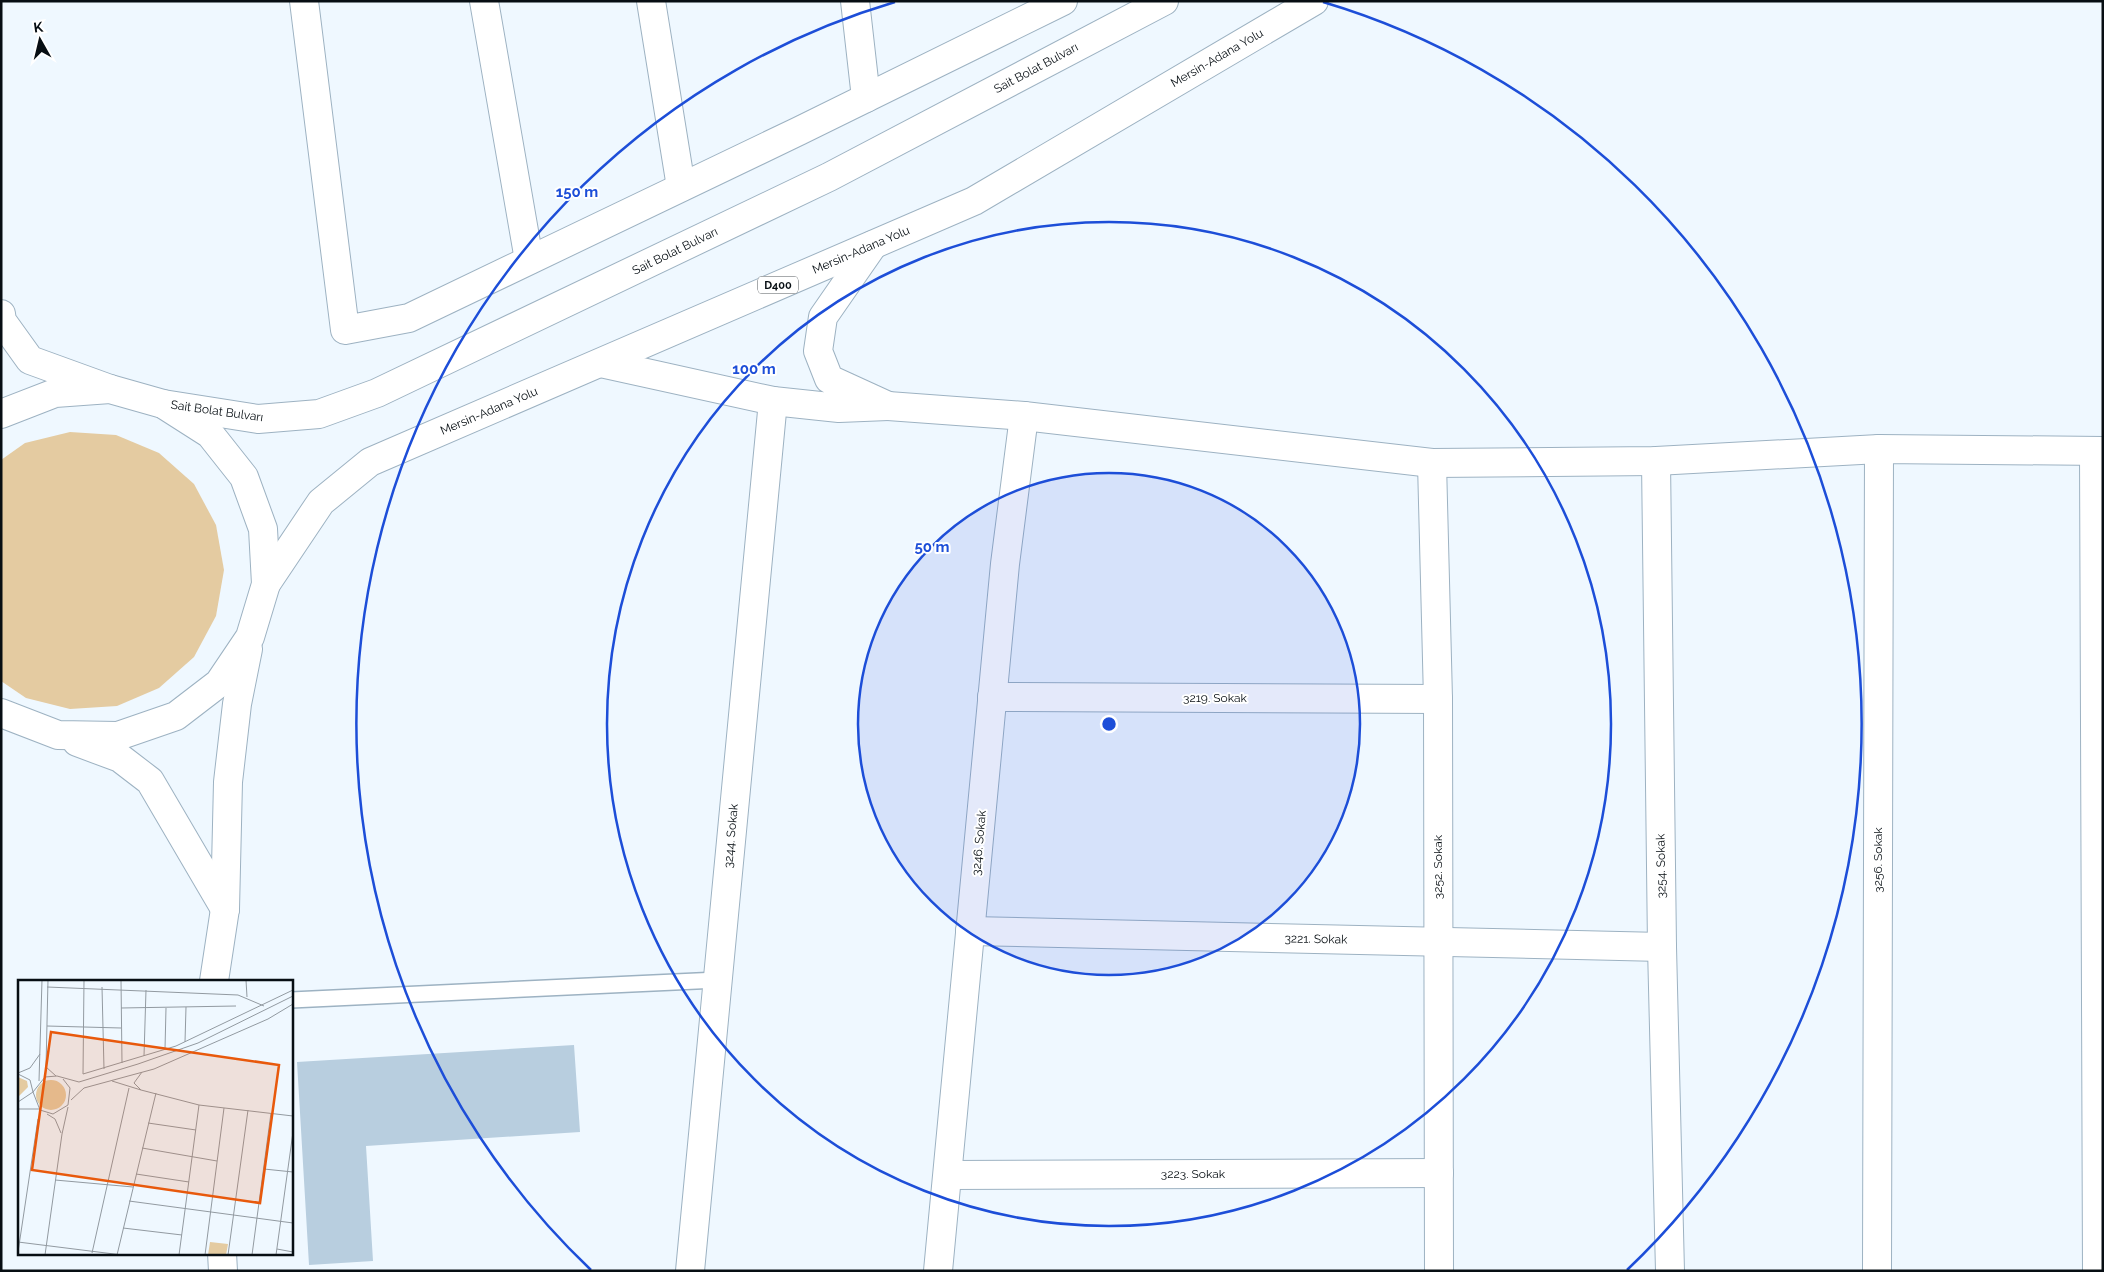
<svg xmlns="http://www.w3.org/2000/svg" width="2104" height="1272" font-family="Raleway,sans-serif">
  <rect width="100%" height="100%" fill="#eff8ff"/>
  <polygon fill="#e4cba1" points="70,432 116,435 159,453 194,484 216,525 224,570 216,616 194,657 159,688 117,706 70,709 26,698 1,681 1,460 25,443"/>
  <polygon fill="#b8cedf" points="574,1045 580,1132 366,1146 373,1261 309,1265 297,1062"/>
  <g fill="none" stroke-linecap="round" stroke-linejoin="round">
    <defs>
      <polyline id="service" points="291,1000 718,980"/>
      <g id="minor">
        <polyline points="304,1 345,330 409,318 799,131 1063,1"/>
        <polyline points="484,1 529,260"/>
        <polyline points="651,1 681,187"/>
        <polyline points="855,1 866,98"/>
        <polyline points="2094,451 2097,1271"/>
        <polyline points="1656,461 1662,947 1670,1271"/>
        <polyline points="1432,463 1438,699 1439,1271"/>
        <polyline points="992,697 1438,699"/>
        <polyline points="970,931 1662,947"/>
        <polyline points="214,981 225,909"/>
        <polyline points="948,1175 1439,1173"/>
        <polyline points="222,1253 223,1271"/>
        <polyline points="690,1271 773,401"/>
        <polyline points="938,1271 1005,564 1024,416"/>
        <polyline points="1877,1271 1879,449"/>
      </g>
      <g id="tertiary">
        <polyline points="1,314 2,321 30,360 110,389"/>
        <polyline points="601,363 773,401 839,408 888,406 829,379 818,351 823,317 873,245"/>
        <polyline points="888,406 1024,416 1432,463 1656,461 1879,449 2103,451"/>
      </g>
      <g id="trunk">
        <polyline points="163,404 258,419 319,414 377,393 829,177 1164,1"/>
        <polyline points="1,414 55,393 110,389 163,404 210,434 244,477 263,529 266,584 250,637 219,683 176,716 118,736 58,735 1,713"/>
        <polyline points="266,584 321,502 370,462 974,201 1314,1"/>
        <polyline points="77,742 120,758 150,781 225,909"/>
        <polyline points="225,909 228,782 237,704 248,649"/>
      </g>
    </defs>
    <use href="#service" stroke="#9db2c2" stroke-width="18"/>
    <use href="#minor" stroke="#9db2c2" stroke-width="30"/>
    <use href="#tertiary" stroke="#9db2c2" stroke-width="30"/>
    <use href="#trunk" stroke="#9db2c2" stroke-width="30"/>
    <use href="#service" stroke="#fff" stroke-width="15"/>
    <use href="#minor" stroke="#fff" stroke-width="28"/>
    <use href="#tertiary" stroke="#fff" stroke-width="28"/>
    <use href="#trunk" stroke="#fff" stroke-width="28"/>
  </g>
  <circle cx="1109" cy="724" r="251" fill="#1d4ed8" fill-opacity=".12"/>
  <g fill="none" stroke="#1d4ed8" stroke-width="2.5">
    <circle cx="1109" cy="724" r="251"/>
    <circle cx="1109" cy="724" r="502"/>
    <path d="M591 1270A753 753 0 0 1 895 2M1323 2A753 753 0 0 1 1627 1270"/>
  </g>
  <g text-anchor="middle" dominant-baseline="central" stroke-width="4" stroke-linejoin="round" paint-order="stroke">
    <rect fill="#fff" stroke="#51565a" stroke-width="1" x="758" y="276.5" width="40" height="17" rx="4"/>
    <g font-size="11" font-weight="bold" fill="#070e13">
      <text x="778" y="285">D400</text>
    </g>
    <g font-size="12" fill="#070e13" stroke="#fff">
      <text transform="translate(1217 58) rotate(-30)">Mersin-Adana Yolu</text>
      <text transform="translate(1036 68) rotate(-28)">Sait Bolat Bulvarı</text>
      <text transform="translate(861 250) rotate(-23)">Mersin-Adana Yolu</text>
      <text transform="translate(675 251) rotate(-26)">Sait Bolat Bulvarı</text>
      <text transform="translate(217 411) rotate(8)">Sait Bolat Bulvarı</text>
      <text transform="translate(489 411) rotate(-23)">Mersin-Adana Yolu</text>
      <text x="1215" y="698">3219. Sokak</text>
      <text transform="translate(731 836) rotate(-85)">3244. Sokak</text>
      <text transform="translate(979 843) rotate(-85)">3246. Sokak</text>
      <text transform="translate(1878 860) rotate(-90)">3256. Sokak</text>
      <text transform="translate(1661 866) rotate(-91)">3254. Sokak</text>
      <text transform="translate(1438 867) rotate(-90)">3252. Sokak</text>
      <text transform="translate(1316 939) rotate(1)">3221. Sokak</text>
      <text x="1193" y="1174">3223. Sokak</text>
    </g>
  </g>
  <g transform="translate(18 980)">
    <rect width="275" height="275" fill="#eff8ff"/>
    <path d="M0 97 9 101 10 107 0 117ZM18 115a15 15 0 1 1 30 0a15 15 0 1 1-30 0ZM192 262 210 264 208 275H190Z" fill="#e4cba1"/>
    <path fill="none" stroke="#929aa1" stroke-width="1" d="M30 0 28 87 38 96M66 0 65 94 158 66 275 10M103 0 104 83M228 0 229 17M29 7 220 15 246 26M84 7 86 89M103 28 218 26M29 46 103 48M167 62 168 27M147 69 148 28M126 76 128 10M0 93 12 88 22 74M0 94 12 100 15 112 0 122M45 99 52 108 50 125 35 134 22 130 15 112 27 97 39 96 61 102 120 84 180 63 275 16M21 101 24 0M94 101 123 110 116 103 124 92M123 110 181 125 275 136M53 120 66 108 136 89 250 39 275 24M0 129H21M29 134 37 139 43 153M130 143 178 150M44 154 50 127M124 168 199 181M246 189 275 192M118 194 171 202M37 200 115 207M111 221 275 243M105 248 164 255M0 262 104 275M259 269 275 272M0 272 20 139M74 273 111 108M27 275 44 154M99 275 138 113M161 275 181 125M187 275 206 128M210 275 230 130M234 275 253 133M258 275 275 152"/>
    <path fill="#e8590c" fill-opacity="0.15" stroke="#e8590c" stroke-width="2.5" d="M33 52 261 85 242 223 14 190Z"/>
    <rect width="275" height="275" fill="none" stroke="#070e13" stroke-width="2.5"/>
  </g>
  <circle cx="1109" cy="724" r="8" fill="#1d4ed8" stroke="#fff" stroke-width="2.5"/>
  <g font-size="15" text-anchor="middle" font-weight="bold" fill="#1d4ed8" stroke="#fff" stroke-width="4" stroke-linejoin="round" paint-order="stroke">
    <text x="577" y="197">150 m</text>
    <text x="754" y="374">100 m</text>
    <text x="932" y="552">50 m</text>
  </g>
  <rect width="2104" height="1272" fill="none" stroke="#070e13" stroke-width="5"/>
  <g transform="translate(40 40) rotate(352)" stroke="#ffffff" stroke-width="4" paint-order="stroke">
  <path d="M0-4L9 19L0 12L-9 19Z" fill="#070e13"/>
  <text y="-8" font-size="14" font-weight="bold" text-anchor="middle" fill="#070e13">K</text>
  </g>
</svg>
